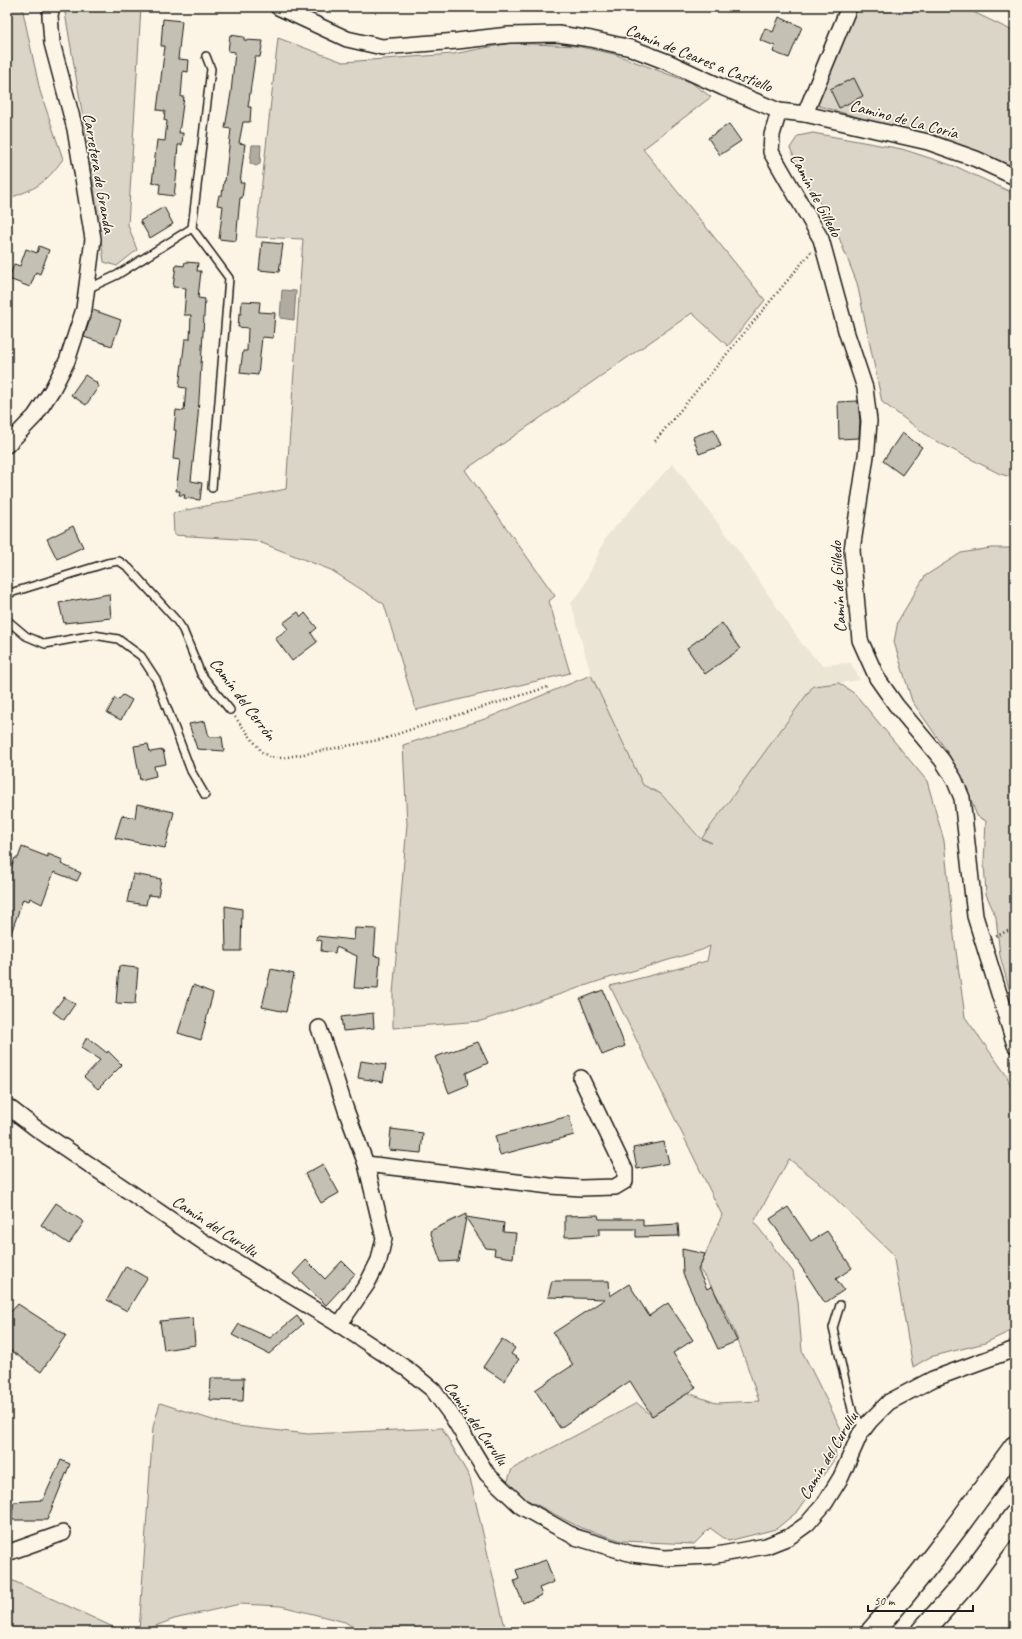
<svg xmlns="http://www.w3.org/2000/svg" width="1022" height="1639" font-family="Caveat,sans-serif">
  <rect width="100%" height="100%" fill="#fcf5e5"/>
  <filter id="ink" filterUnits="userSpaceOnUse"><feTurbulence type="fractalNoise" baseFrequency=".025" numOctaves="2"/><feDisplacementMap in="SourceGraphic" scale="8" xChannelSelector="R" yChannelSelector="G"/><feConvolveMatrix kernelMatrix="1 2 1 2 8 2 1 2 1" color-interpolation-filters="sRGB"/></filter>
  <g filter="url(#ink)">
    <polygon fill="#ebe5d6" points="673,463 736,547 802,644 822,665 851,663 860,680 813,687 702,838 661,794 643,785 591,675 571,603 582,590 606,537"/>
    <g fill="#dbd5c8" stroke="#7c7872">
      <path d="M10 7H22L40 91 63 159C44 185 37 188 7 199V8Z"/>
      <polygon points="64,7 141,7 128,225 137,250 117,266 104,262 90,158"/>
      <polygon points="850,7 963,7 1015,32 1015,171 954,145 816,105"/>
      <polygon points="278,38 343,62 453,54 511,43 576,46 614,54 692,83 711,97 643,149 765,300 728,346 692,313 465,470 555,596 549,601 570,673 416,710 384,604 331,570 254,540 174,535 173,513 286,489 303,239 256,237"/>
      <polygon points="813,133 902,149 957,167 1015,194 1015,478 1000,474 932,439 882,402 857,283 834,225 804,179 790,148 798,136"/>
      <polygon points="991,548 1015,548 1015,1010 1000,956 996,917 986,894 984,863 986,821 977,816 963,779 944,747 912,701 894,642 898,621 925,576 961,553"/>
      <path d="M591 675 643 785 661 794 701 839 712 843 702 838 813 686 839 683 855 694 927 781 944 841 954 936 965 1017 1007 1076 1015 1099V1329L985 1343 930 1357 913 1367 893 1254 817 1181 789 1159 754 1222 793 1272 798 1302 802 1351 845 1437 835 1448 836 1457 798 1511 776 1529 728 1541 710 1528 694 1544 622 1541 581 1528 518 1495 507 1483 512 1469 637 1403 652 1416 688 1393 716 1403 759 1401C744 1356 729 1307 699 1269L722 1215 610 986 707 961 710 946 702 950 599 981 481 1021 393 1028V994L407 824 403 745 485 719Z"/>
      <polygon points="160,1403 228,1425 308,1434 442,1428 470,1478 506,1632 361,1632 345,1622 281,1606 240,1604 174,1619 139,1632 153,1427"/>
      <polygon points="7,1578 124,1632 7,1632"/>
    </g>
    <g fill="#b0aba1" stroke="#75726c">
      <polygon points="252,145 261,145 260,164 256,166 250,163"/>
      <polygon points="282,290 296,291 294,320 280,318"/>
    </g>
    <g fill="#c4c0b3" stroke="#1c1c1c">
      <polygon points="779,17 802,27 789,58 773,52 775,46 760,40 765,28 773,32"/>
      <polygon points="163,19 182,21 178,59 189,60 188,72 183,71 181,97 184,97 179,133 183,133 182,145 178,145 176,171 177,171 174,196 159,194 160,184 152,183 157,140 165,141 167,121 164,120 165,111 157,110 165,46 161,46"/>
      <polygon points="230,35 244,37 244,40 263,41 260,57 255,57 248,107 251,107 250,122 243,122 239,143 245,144 240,183 244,183 242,198 240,198 236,241 219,239 223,206 217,205 219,195 222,195 224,181 225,181 231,129 225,128 231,93 235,52 228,51"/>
      <polygon points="854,78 863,96 839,108 830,89"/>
      <polygon points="729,124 741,141 720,155 708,138"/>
      <polygon points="164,207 173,224 150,238 140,221"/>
      <polygon points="262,242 283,244 279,272 259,270"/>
      <polygon points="39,246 49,250 40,274 36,272 30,287 9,279 14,264 20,266 26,249 37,253"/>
      <polygon points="185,262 198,263 197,271 201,271 198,298 205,299 198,416 191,481 202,483 200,500 184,498 185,495 179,495 180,491 176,491 180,460 173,459 176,430 174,430 176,410 184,411 186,388 179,387 185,339 190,339 191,315 184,315 186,288 173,287 176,265 184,266"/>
      <polygon points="242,301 260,302 259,312 275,313 273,338 262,337 258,375 240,373 243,351 247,351 248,328 238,327 239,314 241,314"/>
      <polygon points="93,310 121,320 112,346 84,337"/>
      <polygon points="85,375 97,383 96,384 99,386 86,405 71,395"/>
      <polygon points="858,401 860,421 859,438 839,439 838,402"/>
      <polygon points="714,429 721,446 699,454 693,437"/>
      <polygon points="902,433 922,447 902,475 883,461"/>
      <polygon points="73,526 83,547 57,559 47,539"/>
      <polygon points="109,594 111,618 64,623 59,603"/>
      <polygon points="298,612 301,617 305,613 317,628 311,633 317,642 292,661 275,638 288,629 283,623"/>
      <polygon points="722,623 740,649 705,674 687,648"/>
      <polygon points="123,695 132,700 121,720 107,713 115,698 118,700"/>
      <polygon points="205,721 209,737 222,737 224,751 197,749 189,724"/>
      <polygon points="148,744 150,752 163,750 166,764 154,766 156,776 140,780 134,746"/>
      <polygon points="137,804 174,812 165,848 115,838 122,815 135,818"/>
      <polygon points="22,847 48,857 48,854 63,860 61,864 81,873 77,881 54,872 42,904 30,898 29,901 23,899 9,939 7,939 7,877 15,858 18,858"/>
      <polygon points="133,874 161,879 158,896 148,895 146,905 127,902"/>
      <polygon points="225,906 242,909 241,951 226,951"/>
      <polygon points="355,928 376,929 374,956 380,957 378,989 354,988 357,956 336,947 335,953 321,951 322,941 316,939 317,936 354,940"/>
      <polygon points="119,966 138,968 135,1004 116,1003"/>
      <polygon points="271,969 294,974 286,1012 262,1007"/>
      <polygon points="193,985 213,993 201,1040 178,1033"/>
      <polygon points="603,990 625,1046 602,1055 580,999"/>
      <polygon points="64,997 75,1004 64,1020 53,1012"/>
      <polygon points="373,1013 374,1028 343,1031 341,1017"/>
      <polygon points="87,1037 107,1053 108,1051 122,1065 98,1089 84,1077 100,1060 81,1048"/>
      <polygon points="478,1042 488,1063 466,1073 468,1085 449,1093 435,1057"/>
      <polygon points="361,1061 386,1065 383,1082 358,1078"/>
      <polygon points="569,1116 574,1135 500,1155 495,1136"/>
      <polygon points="391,1129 423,1133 421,1153 389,1150"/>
      <polygon points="664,1142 669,1163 637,1169 633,1148"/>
      <polygon points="323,1164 339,1193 321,1203 305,1174"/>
      <polygon points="56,1203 84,1222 69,1244 41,1225"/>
      <polygon points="788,1207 811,1241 827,1231 852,1268 836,1279 844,1290 825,1303 770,1219"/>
      <polygon points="466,1214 466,1217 504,1223 503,1232 516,1233 513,1258 494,1255 495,1249 486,1248 466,1218 458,1261 441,1262 430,1231"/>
      <polygon points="598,1215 599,1219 643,1219 643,1226 678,1224 679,1236 636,1237 636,1229 599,1229 599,1235 565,1237 565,1216"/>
      <polygon points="682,1249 705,1254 698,1270 707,1289 712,1286 737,1341 718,1349 683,1274"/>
      <polygon points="306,1260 325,1279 342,1261 355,1274 326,1305 293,1274"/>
      <polygon points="126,1266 147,1278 127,1311 107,1300"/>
      <polygon points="552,1281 609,1281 610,1296 629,1284 649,1316 668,1303 693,1340 673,1353 696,1388 652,1416 630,1381 560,1428 535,1390 573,1365 553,1333 605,1299 548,1297"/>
      <polygon points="18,1304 66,1335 41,1372 7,1348 7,1316"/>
      <polygon points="297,1316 303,1324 269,1354 232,1335 239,1324 270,1338"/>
      <polygon points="193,1318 195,1345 164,1350 160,1321"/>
      <polygon points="502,1339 515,1348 511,1354 519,1359 504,1381 483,1367"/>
      <polygon points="211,1378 244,1378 243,1401 210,1400"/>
      <polygon points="61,1460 70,1464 47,1520 11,1520 14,1502 43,1500"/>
      <polygon points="546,1560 554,1582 539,1588 542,1595 523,1603 514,1581 519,1579 516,1570"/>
    </g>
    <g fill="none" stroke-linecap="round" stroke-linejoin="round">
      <defs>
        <g id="service">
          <polyline points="206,56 211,69 192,228 229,278 212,488"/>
          <polyline points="87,289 117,275 192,228"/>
          <polyline points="7,594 107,563 119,561 129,568 177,621 183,630 201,674 230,710"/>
          <polyline points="7,620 26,636 45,644 94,635 118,639 141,656 156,679 191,771 205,795"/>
          <polyline points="840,1305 833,1328 853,1414 865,1428"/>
        </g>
        <g id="minor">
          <polyline points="278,7 347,39 382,47 457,41 509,35 558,34 591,39 631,48 670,63 724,88 779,111 805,114 928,142 976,159 1015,177"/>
          <polyline points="779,111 772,135 771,152 821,239 847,334 865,388 869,421 867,449 852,550 860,640 877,678 896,705 942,760 954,779 962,798 975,916 1015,1045"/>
          <polyline points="805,114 849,7"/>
          <polyline points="7,445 35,416 52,390 67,361 84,309 93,239 75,129 52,43 50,15 52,7"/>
          <polyline points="319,1028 346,1110 366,1164 384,1238 379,1260 367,1284 339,1325"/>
          <polyline points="7,1106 37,1129 202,1241 343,1327 407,1369 433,1390 452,1416 487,1474 522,1507 575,1537 632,1554 664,1558 711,1556 766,1546 789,1537 807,1524 825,1503 841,1477 860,1434 870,1421 889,1402 933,1379 1015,1349"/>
          <polyline points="366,1164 550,1186 581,1188 615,1187 625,1181 625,1170 581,1078"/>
          <polyline points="7,1553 63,1533"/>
        </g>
        <g id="motorway">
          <path d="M872 1632C924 1574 969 1510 1015 1447"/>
          <polyline points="922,1632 967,1581 1015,1516"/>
        </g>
      </defs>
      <use href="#service" stroke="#1c1c1c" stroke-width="10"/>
      <use href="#minor" stroke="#1c1c1c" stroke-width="18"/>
      <use href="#motorway" stroke="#1c1c1c" stroke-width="25"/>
      <g stroke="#1c1c1c" stroke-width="2.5" stroke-dasharray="1 3" stroke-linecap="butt">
        <polyline points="655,441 811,252"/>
        <polyline points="235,717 262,752 269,757 282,758 384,739 406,731 548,687"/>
        <polyline points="996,936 1015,928"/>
      </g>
      <use href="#service" stroke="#fcf5e5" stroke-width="7"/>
      <use href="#minor" stroke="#fcf5e5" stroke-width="15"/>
      <use href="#motorway" stroke="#fcf5e5" stroke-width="22"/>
    </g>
  </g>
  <g text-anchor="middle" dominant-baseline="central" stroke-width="3.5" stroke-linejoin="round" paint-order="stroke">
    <g font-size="17" fill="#1c1c1c" stroke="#fcf5e5">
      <text transform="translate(699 58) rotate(22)">Camín de Ceares a Castiello</text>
      <text transform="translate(904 119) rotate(15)">Camino de La Coría</text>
      <text transform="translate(99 173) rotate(80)">Carretera de Granda</text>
      <text transform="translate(816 195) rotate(62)">Camín de Gilledo</text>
      <text transform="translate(838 587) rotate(-93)">Camín de Gilledo</text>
      <text transform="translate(243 699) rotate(53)">Camín del Cerrón</text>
      <text transform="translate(215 1226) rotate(33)">Camín del Curullu</text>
      <text transform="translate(476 1423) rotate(55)">Camín del Curullu</text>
      <text transform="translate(828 1456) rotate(-59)">Camín del Curullu</text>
    </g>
  </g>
  <rect width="1022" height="1639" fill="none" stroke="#fcf5e5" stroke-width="24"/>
  <rect x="12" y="12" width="998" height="1615" fill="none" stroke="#1c1c1c" stroke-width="1.5" filter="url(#ink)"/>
  <path d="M868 1605v6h105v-6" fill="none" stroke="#1c1c1c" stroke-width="2"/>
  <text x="874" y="1605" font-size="12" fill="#1c1c1c" stroke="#fcf5e5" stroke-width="3" paint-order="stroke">50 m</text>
</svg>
